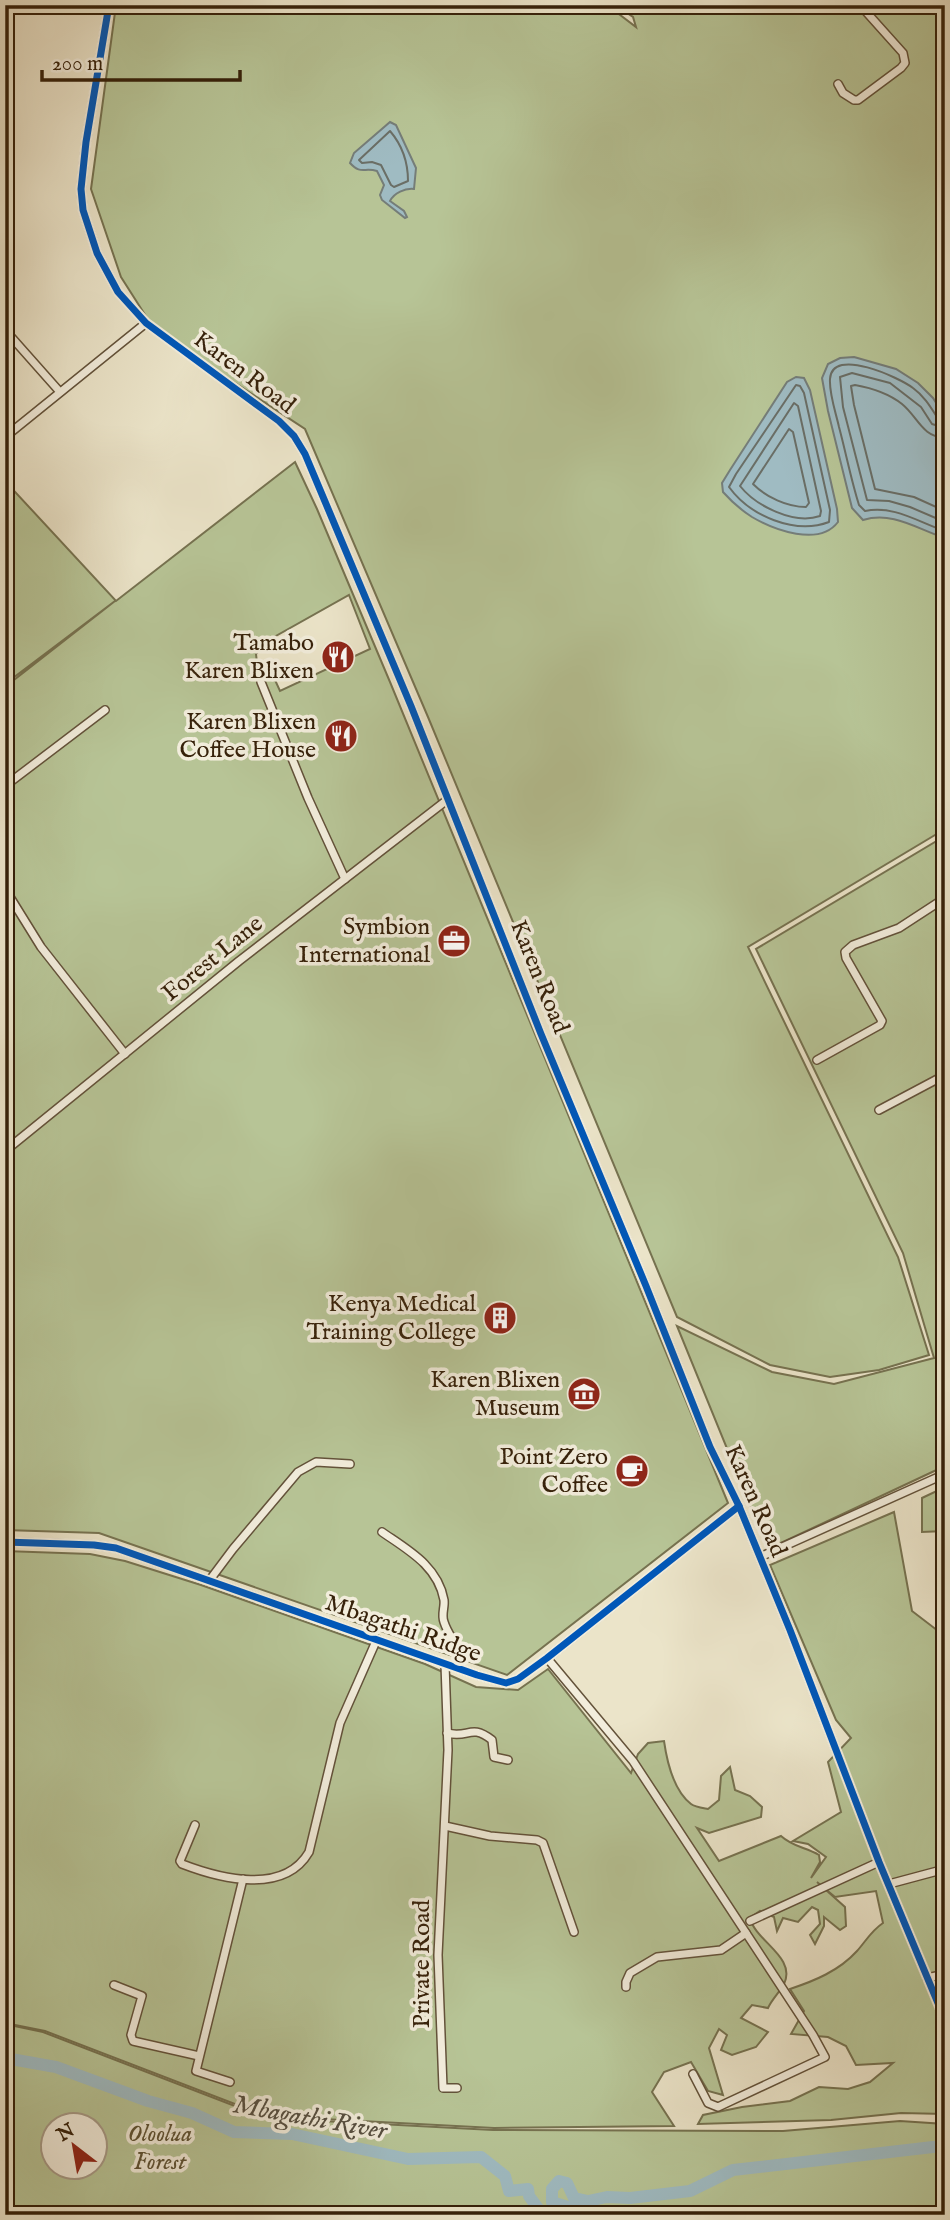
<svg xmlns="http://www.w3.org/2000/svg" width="950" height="2220" font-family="'IM FELL English',serif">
  <rect width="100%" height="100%" fill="#ebe4c9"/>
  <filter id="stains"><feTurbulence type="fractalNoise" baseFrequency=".00286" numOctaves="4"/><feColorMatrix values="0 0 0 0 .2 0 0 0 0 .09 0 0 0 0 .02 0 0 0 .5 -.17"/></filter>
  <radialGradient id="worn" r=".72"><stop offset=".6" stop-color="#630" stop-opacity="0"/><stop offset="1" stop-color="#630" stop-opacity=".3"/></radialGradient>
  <g fill="#b7c496" stroke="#767250" stroke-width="2" fill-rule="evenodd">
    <polygon points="116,5 607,5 636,27 633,17 615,5 945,5 945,829 748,947 898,1257 929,1355 879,1370 830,1377 770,1365 677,1317 428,717 305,429 159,333 149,321 121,277 91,189"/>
    <path d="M295 462 317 509 390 682 728 1503 507 1675 99 1533 5 1530V687L115 601 5 684V481L116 601ZM349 595 370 649 280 691 270 669 257 663 256 654 267 641Z"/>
    <polygon points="945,836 945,1466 768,1549 677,1326 772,1372 834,1384 934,1358 903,1253 756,949"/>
    <polygon points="945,1487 945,1531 922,1532 922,1498"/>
    <path d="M894 1512 912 1611 942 1634 945 1633V2114L901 2113 831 2120 698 2124 703 2115 742 2107 790 2101 819 2087 848 2089 870 2082 893 2063 856 2065 846 2046 828 2037 791 2034 804 2011 790 1989C814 1981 839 1971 857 1951 866 1941 871 1931 883 1923L876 1891 835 1897 817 1882 845 1907 846 1926 840 1930 824 1917V1926L815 1944 810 1935 820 1924 818 1910 812 1907 798 1922 783 1918 777 1931 774 1917 760 1911 750 1918C755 1941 797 1957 784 1984 779 1993 772 1999 768 2008L752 2005 741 2018 768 2032 756 2047 732 2055 721 2050 727 2035 719 2029 709 2048 723 2095 708 2091 691 2062 664 2072 652 2092 674 2126 494 2128 266 2116 45 2031 5 2023V1551L90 1554 125 1561 201 1585 425 1664 476 1687 518 1690 548 1669 631 1773 638 1754 648 1743 664 1741C667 1762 673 1790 691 1804 695 1807 703 1808 708 1809L719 1800 721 1776 730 1767 735 1790 750 1796 762 1807 761 1817 709 1833 697 1828 719 1861 781 1836C793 1847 805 1847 819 1855L820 1862 811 1878 826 1857 808 1844 793 1841 841 1812 828 1762 851 1738 836 1720 770 1565Z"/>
    <path d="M5 2024 43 2032 266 2118 493 2130 783 2131 900 2121 945 2124V2215H5ZM52 2126H94V2168H52Z"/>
  </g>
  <g fill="#9fbbc2" stroke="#757d78" stroke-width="2">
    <path d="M390 122 396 125 416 168 414 189C405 188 394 193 390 201L404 211 407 217 405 218 382 200 380 195 384 185 377 171C364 167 361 175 350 163L354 153Z"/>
    <path d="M854 357 896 369 918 383 933 398 945 417V538C917 529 893 511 863 520L852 508 828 411 822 378 828 364 840 358Z"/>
    <path d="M796 377 804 378 810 390 837 509 838 522C819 547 774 530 752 517 741 510 731 501 723 492L722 483 730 470 787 382Z"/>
  </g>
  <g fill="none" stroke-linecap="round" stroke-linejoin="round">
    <g stroke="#6a6e66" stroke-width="2">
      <path d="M390 131C402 145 408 163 408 181L394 187 391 185 381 165 372 162 362 163 359 160Z"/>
      <path d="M796 385 800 386 804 393 830 510 829 522C795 535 750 516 729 487L736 474Z"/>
      <path d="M794 403 798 406 821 511 820 516C794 525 756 506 740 486Z"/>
      <path d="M945 419 937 417C930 406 924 396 913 388 900 378 832 346 830 379 829 394 836 413 839 427 846 453 851 480 859 505L865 511C894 505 918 522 945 531"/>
      <polyline points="945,428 932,424 921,407 890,383 852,373 840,377 843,407 867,500 889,501 910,507 945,522"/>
      <path d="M789 429 793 432 809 503 806 507C787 507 766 497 753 484Z"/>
      <path d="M945 438C922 437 918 417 902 404 888 393 872 388 855 385L851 386 854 405 875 489 914 497 945 511"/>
    </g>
    <g stroke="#9fbbc2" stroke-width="12">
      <polyline points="5,2058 56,2067 148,2101 192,2113 234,2132 292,2134 408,2159 481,2157 505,2176 509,2191 528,2189 529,2196 543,2215"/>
      <polyline points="573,2215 574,2209 552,2202 552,2189 559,2181 567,2183 574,2198 588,2201 607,2197 630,2198 690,2191 733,2170 933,2147 945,2147"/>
    </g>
    <defs>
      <g id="street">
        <polyline points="109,5 86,142 81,189 83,210 97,253 118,292 146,323 279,421 294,436 305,454 411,706 541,1034 646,1286 710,1447 739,1506 790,1630 879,1862 945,2020"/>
        <polyline points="838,84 843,93 854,100 858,100 901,68 905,63 903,53 860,5"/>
        <polyline points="5,330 60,392"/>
        <polyline points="5,437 146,323"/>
        <polyline points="261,682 308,798 345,879"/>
        <polyline points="5,786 105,710"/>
        <polyline points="5,889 41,947 125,1054"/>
        <polyline points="817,1060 880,1025 882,1021 846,958 845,952 853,945 899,928 945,898"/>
        <polyline points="879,1110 945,1075"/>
        <polyline points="5,1151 239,961 447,800"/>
        <path d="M382 1532C408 1550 438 1566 444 1600 445 1607 441 1615 444 1622 450 1641 463 1645 458 1668"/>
        <polyline points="5,1542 94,1545 116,1548 477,1675 506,1683 518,1679 547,1658 739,1506"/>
        <polyline points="760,1557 945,1474"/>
        <polyline points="209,1581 233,1549 298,1472 316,1462 350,1464"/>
        <polyline points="547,1658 633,1761 813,2035 825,2057 718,2107 708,2103 693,2074"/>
        <polyline points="445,1664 448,1750 438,1955 443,2088 457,2088"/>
        <path d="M447 1733C469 1739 470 1723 492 1740L494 1757 508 1760"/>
        <path d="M195 1825 180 1861 182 1864C221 1879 284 1895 309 1852L340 1723 377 1639"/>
        <polyline points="445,1826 490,1836 537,1840 543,1843 574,1932"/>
        <polyline points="889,1884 945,1869"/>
        <polyline points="750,1921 879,1862"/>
        <polyline points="927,1978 945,1974"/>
        <polyline points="114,1985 142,1996 131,2035 133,2041 199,2056"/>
        <polyline points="626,1987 626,1982 630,1973 657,1957 721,1950 746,1933"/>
        <polyline points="230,2082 196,2071 243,1879"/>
      </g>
    </defs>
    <use href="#street" stroke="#63523a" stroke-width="10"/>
    <use href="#street" stroke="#f2eddc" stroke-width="7"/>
    <defs>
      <g id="cycleway">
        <polyline points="109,5 86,142 81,189 83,210 97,253 118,292 146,323 279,421 294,436 305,454 411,706 541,1034 646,1286 710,1447 739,1506 790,1630 879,1862 945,2020"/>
        <polyline points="5,1542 94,1545 116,1548 477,1675 506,1683 518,1679 547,1658 739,1506"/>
      </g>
    </defs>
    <use href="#cycleway" stroke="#f2eddc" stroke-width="11"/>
    <use href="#cycleway" stroke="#0057b8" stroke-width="7"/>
  </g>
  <defs>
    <symbol id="restaurant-disc" viewBox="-11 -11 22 22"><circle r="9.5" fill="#8f2418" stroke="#f2eddc"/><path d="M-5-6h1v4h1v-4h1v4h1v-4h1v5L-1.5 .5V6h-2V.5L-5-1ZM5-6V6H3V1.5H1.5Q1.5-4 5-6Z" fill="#fff"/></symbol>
    <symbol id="office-disc" viewBox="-11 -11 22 22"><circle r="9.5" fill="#8f2418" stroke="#f2eddc"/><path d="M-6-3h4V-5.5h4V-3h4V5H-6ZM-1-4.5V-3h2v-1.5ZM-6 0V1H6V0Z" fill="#fff"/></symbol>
    <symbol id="building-disc" viewBox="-11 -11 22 22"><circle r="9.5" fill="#8f2418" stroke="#f2eddc"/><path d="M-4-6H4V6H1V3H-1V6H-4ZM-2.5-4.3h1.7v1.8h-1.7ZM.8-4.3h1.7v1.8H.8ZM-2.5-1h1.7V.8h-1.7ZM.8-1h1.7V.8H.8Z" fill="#fff"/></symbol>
    <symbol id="museum-disc" viewBox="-11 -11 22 22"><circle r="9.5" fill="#8f2418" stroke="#f2eddc"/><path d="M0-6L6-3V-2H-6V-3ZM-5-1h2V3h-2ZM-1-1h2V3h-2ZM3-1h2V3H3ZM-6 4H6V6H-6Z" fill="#fff"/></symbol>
    <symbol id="cafe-disc" viewBox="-11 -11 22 22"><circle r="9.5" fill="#8f2418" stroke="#f2eddc"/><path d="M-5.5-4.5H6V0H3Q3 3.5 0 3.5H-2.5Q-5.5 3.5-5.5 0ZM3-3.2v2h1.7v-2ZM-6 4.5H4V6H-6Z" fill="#fff"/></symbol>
  </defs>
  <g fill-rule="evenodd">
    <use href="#restaurant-disc" x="319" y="638" width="38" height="38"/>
    <use href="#restaurant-disc" x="322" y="717" width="38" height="38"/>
    <use href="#office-disc" x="435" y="922" width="38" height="38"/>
    <use href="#building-disc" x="481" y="1299" width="38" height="38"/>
    <use href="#museum-disc" x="565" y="1375" width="38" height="38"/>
    <use href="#cafe-disc" x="613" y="1452" width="38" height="38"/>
  </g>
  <g text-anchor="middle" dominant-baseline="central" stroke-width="7" stroke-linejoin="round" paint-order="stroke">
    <g font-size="24" fill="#36210a" stroke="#f2eddc">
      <text transform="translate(244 373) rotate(37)">Karen Road</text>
      <text transform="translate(213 959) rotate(-39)">Forest Lane</text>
      <text transform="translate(539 977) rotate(68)">Karen Road</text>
      <text transform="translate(755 1501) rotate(66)">Karen Road</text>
      <text transform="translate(403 1629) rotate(19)">Mbagathi Ridge</text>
      <text transform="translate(422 1964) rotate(-90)">Private Road</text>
    </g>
    <g font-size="24" fill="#36210a" stroke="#f2eddc" text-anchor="end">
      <text x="314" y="643">Tamabo<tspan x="314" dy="28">Karen Blixen</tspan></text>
      <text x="316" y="722">Karen Blixen<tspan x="316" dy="28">Coffee House</tspan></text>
      <text x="430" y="927">Symbion<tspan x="430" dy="28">International</tspan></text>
      <text x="476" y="1304">Kenya Medical<tspan x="476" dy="28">Training College</tspan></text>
      <text x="560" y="1380">Karen Blixen<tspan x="560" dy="28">Museum</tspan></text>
      <text x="608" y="1457">Point Zero<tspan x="608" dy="28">Coffee</tspan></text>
    </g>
    <g font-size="24" font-style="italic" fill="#5d5234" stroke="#f2eddc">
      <text x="160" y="2134">Oloolua<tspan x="160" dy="28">Forest</tspan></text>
    </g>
    <g font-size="26" font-style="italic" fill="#564f41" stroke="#f2eddc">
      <text transform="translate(310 2118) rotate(10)">Mbagathi River</text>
    </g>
  </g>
  <rect width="950" height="2220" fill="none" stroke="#ebe4c9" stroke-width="28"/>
  <rect x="7" y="7" width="936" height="2206" fill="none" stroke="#36210a" stroke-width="3.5"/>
  <rect x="14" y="14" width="922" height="2192" fill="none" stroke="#36210a" stroke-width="2"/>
  <g transform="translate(74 2146) rotate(329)"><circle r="33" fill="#f2eddc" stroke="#a79b88" stroke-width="2"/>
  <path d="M0-5L12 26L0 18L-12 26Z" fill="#8f2418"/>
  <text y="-10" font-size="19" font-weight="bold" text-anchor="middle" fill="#36210a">N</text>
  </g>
  <path d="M42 70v10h198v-10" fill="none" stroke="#36210a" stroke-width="3.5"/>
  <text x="52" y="70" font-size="21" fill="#36210a" stroke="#f2eddc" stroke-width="5" paint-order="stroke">200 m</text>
  <rect width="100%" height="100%" filter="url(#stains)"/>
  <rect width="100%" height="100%" fill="url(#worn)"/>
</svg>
